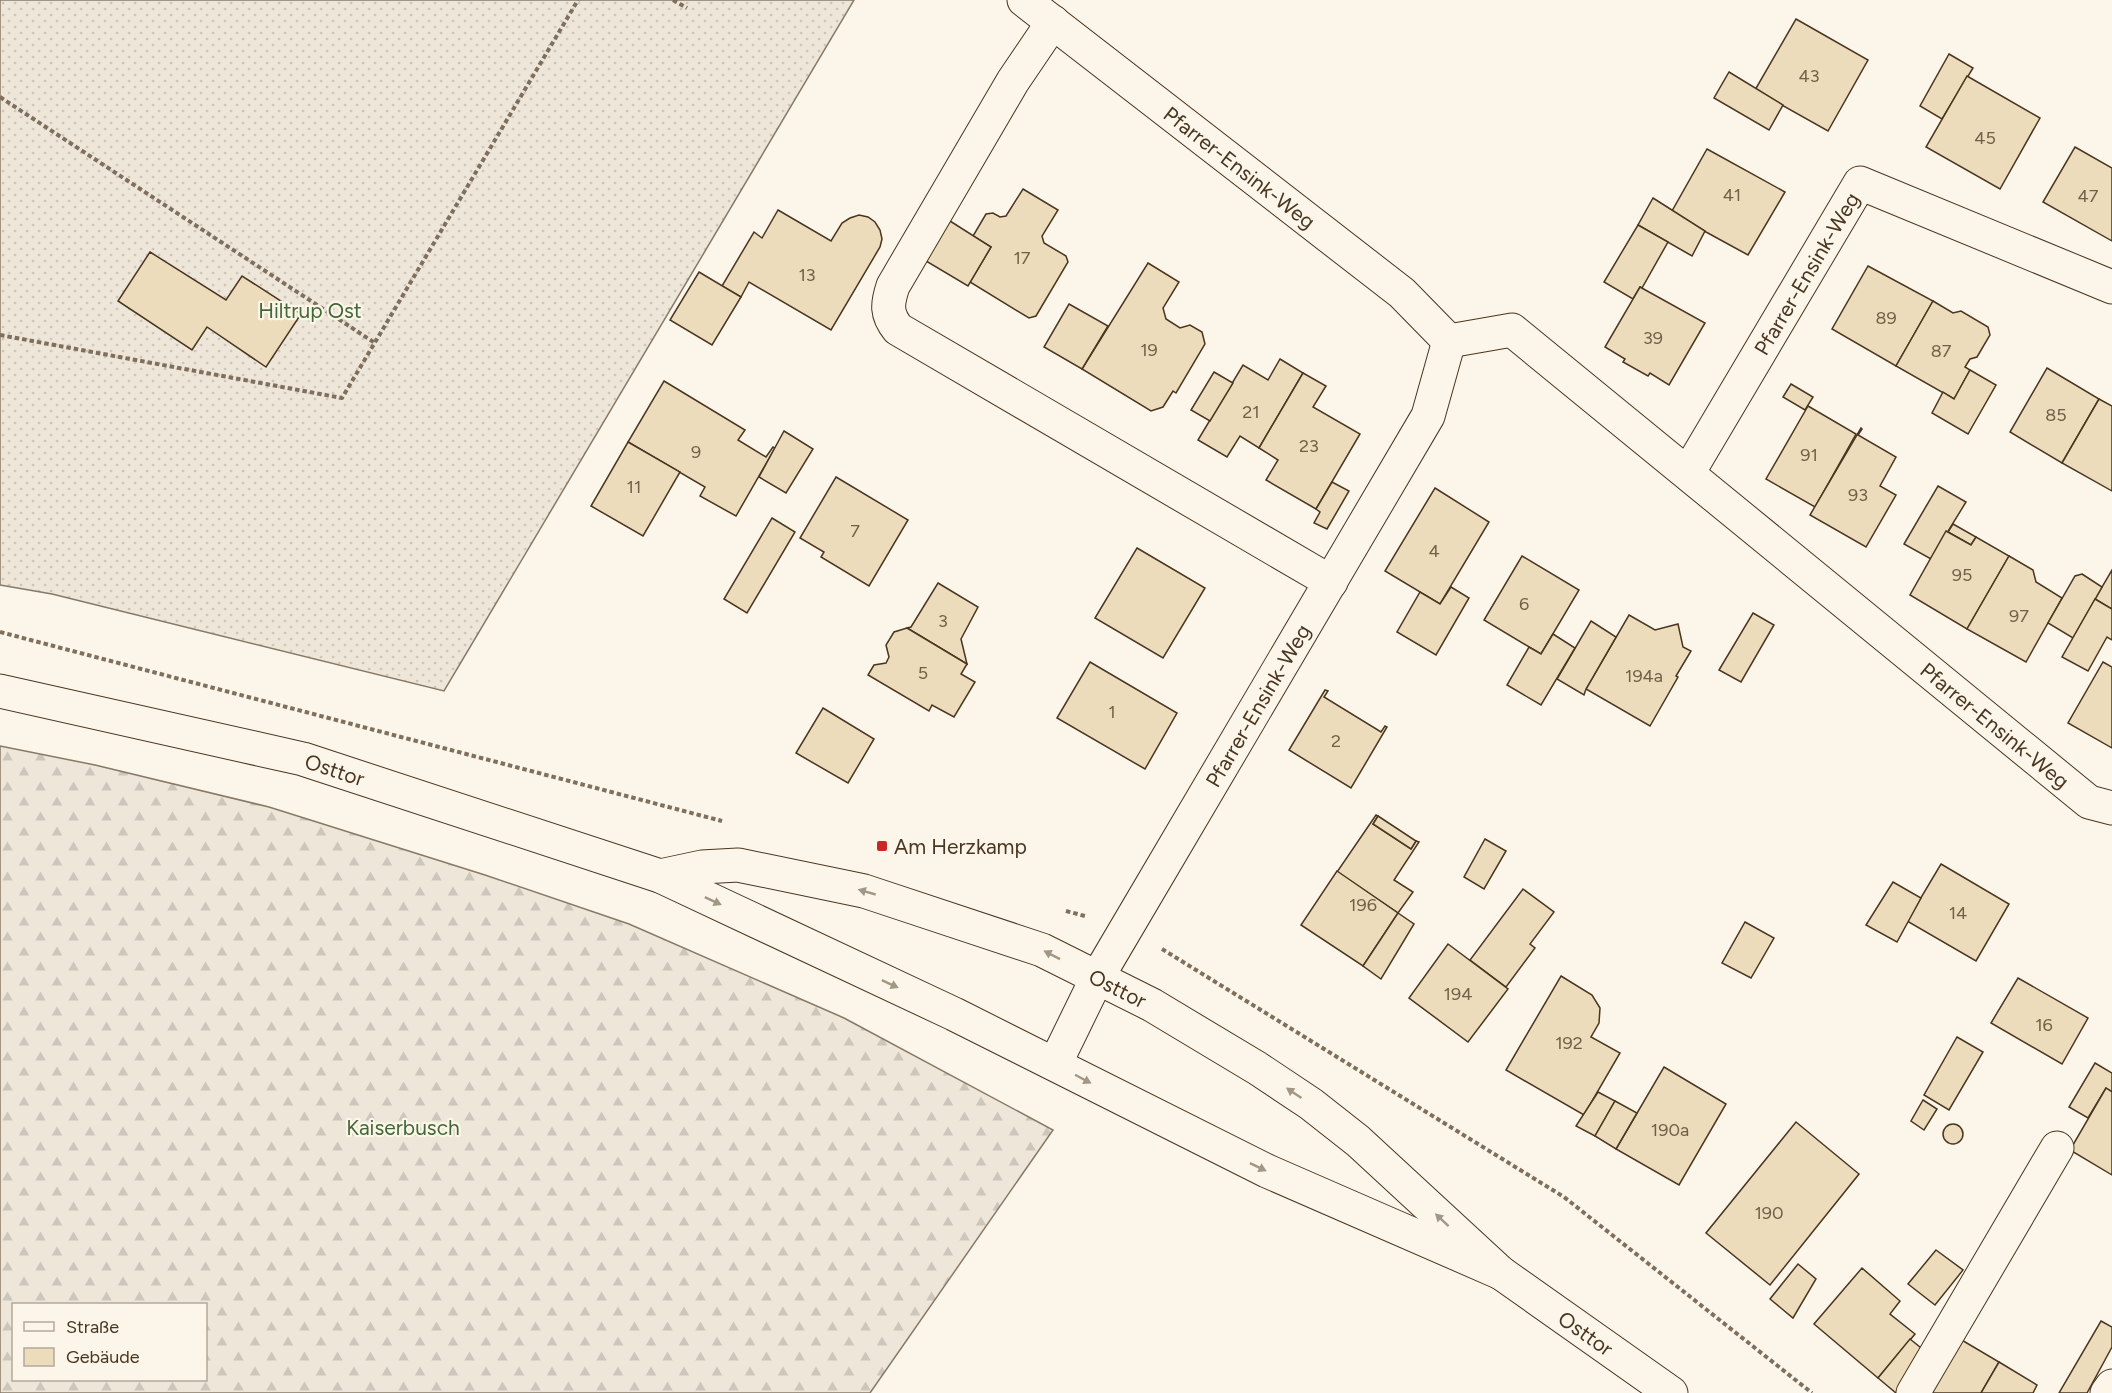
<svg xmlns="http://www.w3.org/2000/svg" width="2112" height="1393" font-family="Figtree,sans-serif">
  <defs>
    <pattern id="forest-firs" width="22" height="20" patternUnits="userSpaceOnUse" patternTransform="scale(1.5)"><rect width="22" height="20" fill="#ede6d9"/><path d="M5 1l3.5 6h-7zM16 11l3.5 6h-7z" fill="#cdc6ba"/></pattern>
    <pattern id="garden-dots" width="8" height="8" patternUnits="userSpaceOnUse" patternTransform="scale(1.5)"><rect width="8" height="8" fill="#ede6d9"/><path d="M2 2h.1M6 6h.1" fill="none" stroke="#cdc6ba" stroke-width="1.8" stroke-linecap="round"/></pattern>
  </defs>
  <rect width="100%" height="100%" fill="#fbf6e9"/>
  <path fill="url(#forest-firs)" stroke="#887966" stroke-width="1.5" fill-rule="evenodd" d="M0 746 95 765 269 807 485 875 629 924 844 1018 1053 1130 870 1393H0ZM14 1304H206V1380H14Z"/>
  <polygon fill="url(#garden-dots)" stroke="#887966" stroke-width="1.5" points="0,0 854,0 444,691 52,594 0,585"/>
  <g fill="#ecdcbc" stroke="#4a3520" stroke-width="1.5">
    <polygon points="1796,19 1868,60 1828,131 1755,90"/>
    <polygon points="1949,54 1973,68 1942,119 1920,106"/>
    <polygon points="1729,72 1783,105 1769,130 1714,98"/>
    <polygon points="1967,76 2040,118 2000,189 1926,147"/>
    <polygon points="2075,147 2112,168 2112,241 2043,202"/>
    <polygon points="1707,149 1785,192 1748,255 1706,232 1672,211"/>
    <polygon points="1023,189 1058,210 1042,236 1044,243 1066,256 1068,262 1036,316 1029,318 970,282 991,247 973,236 986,214 993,213 1000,217 1006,216"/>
    <polygon points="1653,198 1705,231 1692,256 1638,225"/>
    <polygon points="778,210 831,241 842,223 850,218 859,215 868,217 875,222 880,230 882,239 880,247 831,330 749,282 741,297 722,286 754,232 762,238"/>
    <polygon points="950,221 991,247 968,286 926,261"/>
    <polygon points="1638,225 1668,242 1642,288 1640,287 1633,299 1604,282"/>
    <polygon points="150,252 226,300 242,276 301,314 266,367 207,327 192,350 118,301"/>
    <polygon points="1148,263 1179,282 1163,308 1166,319 1180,328 1190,325 1202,332 1205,344 1176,393 1173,391 1163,407 1151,411 1082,369"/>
    <polygon points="1868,266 1933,301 1896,366 1832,329"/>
    <polygon points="699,272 741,297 712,345 670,320"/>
    <polygon points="1640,287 1705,323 1669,385 1650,373 1648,376 1623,362 1625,359 1605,347"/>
    <polygon points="1933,301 1953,313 1961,311 1988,327 1990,335 1977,357 1970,359 1965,367 1970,370 1954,399 1896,366"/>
    <polygon points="1069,304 1108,326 1082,369 1044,347"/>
    <polygon points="1280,359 1303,373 1259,448 1240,436 1227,457 1198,440 1243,365 1268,380"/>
    <polygon points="2047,368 2099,399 2062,463 2010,432"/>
    <polygon points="1970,370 1996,385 1968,434 1932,413 1943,392 1954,399"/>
    <polygon points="1214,372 1233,383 1210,421 1191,410"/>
    <polygon points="1303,373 1326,386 1313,407 1360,434 1316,509 1266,480 1278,460 1259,448"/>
    <polygon points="664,381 745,430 738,440 766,457 773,447 775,448 736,516 700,496 705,487 628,442"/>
    <polygon points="1791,384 1813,397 1805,410 1783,397"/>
    <polygon points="2099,399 2112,406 2112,491 2062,463"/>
    <polygon points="1808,406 1856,434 1815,507 1766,479"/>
    <polygon points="1861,428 1862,429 1858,435 1896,457 1880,486 1896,495 1866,547 1810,515"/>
    <polygon points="784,431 813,449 786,493 759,477"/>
    <polygon points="628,442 680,472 643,536 591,506"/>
    <polygon points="836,477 908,520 869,586 821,557 824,552 800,538"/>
    <polygon points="1332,482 1349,491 1327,529 1314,523 1320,512 1316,509"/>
    <polygon points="1938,486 1966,502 1931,559 1904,544"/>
    <polygon points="1435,488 1489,522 1440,604 1385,571"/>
    <polygon points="772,518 795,532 747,613 724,599"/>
    <polygon points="1953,524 1976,537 1971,545 1948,532"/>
    <polygon points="1946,531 1971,545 1976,537 2009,556 1967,629 1910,595"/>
    <polygon points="1137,548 1205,588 1163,658 1095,618"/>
    <polygon points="1522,556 1579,590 1541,654 1484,620"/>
    <polygon points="2009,556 2033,570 2036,582 2062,598 2026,662 1967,629"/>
    <polygon points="2112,570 2112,609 2095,599"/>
    <polygon points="2082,574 2102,587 2073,638 2048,623 2075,576"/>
    <polygon points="938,583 978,607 961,639 967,664 907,628 911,627"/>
    <polygon points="1451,587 1469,598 1436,655 1397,632 1420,592 1440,604"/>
    <polygon points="2095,599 2112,609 2112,640 2107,637 2088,671 2062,657"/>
    <polygon points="1753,613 1774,625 1741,682 1719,670"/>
    <polygon points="1629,615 1655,630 1678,624 1683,647 1691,651 1676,676 1678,677 1650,726 1586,689"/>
    <polygon points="1591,621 1616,637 1586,689 1584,695 1557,679"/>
    <polygon points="907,628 967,664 961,674 975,682 954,717 932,705 929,711 868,675 874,665 886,663 889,657 886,645 894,632"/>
    <polygon points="1553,634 1575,648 1541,705 1507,685 1529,647 1541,654"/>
    <polygon points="1090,662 1177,713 1145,769 1057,718"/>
    <polygon points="2103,662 2112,667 2112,748 2068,723"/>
    <polygon points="1325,690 1328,691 1324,697 1381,732 1385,726 1387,727 1351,788 1289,750"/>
    <polygon points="823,708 874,739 848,783 796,753"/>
    <polygon points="1376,815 1378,816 1373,824 1411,849 1416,841 1419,842 1394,880 1413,892 1398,913 1337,872"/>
    <polygon points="1378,816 1416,841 1411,849 1373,824"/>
    <polygon points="1485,839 1506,851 1484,889 1464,877"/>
    <polygon points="1941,864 2009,904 1976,961 1907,921"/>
    <polygon points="1337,871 1398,913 1363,966 1301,925"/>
    <polygon points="1893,882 1921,898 1897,942 1866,925"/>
    <polygon points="1523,889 1554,912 1530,944 1535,948 1506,987 1470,960"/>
    <polygon points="1398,913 1414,924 1381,979 1363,966"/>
    <polygon points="1745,922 1774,938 1751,978 1722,963"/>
    <polygon points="1448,944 1508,989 1468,1042 1409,998"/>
    <polygon points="1561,976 1592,995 1600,1008 1599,1023 1591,1037 1620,1053 1584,1115 1506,1070"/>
    <polygon points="2018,978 2088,1018 2062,1064 1991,1023"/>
    <polygon points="1957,1037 1983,1052 1949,1110 1924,1095"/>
    <polygon points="2095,1063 2112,1073 2112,1092 2106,1088 2088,1118 2069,1107"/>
    <polygon points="1664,1067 1726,1104 1679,1185 1616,1149"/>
    <polygon points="2106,1088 2112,1092 2112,1175 2070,1150"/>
    <polygon points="1598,1092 1615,1101 1595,1136 1576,1126"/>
    <polygon points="1923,1100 1937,1109 1924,1130 1911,1121"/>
    <polygon points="1615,1101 1637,1113 1616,1149 1595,1136"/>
    <polygon points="1796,1122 1859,1174 1770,1285 1706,1233"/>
    <circle cx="1953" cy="1134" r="10"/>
    <polygon points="1936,1250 1963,1270 1935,1305 1908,1284"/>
    <polygon points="1798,1264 1816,1279 1793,1318 1770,1299"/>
    <polygon points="1862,1268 1900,1301 1890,1314 1915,1334 1878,1378 1814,1324"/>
    <polygon points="2101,1321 2112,1327 2112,1347 2087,1393 2059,1393"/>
    <polygon points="1910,1339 1926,1352 1902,1393 1896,1393 1878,1378"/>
    <polygon points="1960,1339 1999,1362 1981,1393 1929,1393"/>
    <polygon points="1999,1362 2037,1385 2033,1393 1981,1393"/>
  </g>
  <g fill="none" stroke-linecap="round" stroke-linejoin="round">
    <defs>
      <g id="minor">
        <path id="s1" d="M1024 0 1402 293 1449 341"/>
        <path d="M1053 22 1013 81 893 286C887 304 886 314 898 329L1331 582"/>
        <path id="s2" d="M1449 341 1512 330 2089 802 2112 808"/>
        <path id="s3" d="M1688 473 1860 183 2112 287"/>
        <path id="s4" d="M1055 1064 1097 978 1428 416 1449 341"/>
        <polyline points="1913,1393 2057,1148"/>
        <polyline points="2107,1393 2112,1386"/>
      </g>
      <g id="major">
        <path id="s5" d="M0 691 303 759 660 876 954 1014 1267 1171 1501 1273"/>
        <path id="s6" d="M660 876 702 867 738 865 864 891 1042 950 1152 1005 1257 1068 1311 1104 1358 1141 1501 1273 1671 1393"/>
      </g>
    </defs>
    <use href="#minor" stroke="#4a3520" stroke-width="35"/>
    <use href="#major" stroke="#4a3520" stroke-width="35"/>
    <g stroke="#7f6f5c" stroke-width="4" stroke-dasharray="4.5 3" stroke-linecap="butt">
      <polyline points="673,0 687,8"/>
      <polyline points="0,97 375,343"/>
      <polyline points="0,335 342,398 578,0"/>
      <polyline points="0,632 722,821"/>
      <polyline points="1066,911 1085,916"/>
      <polyline points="1162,949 1564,1197 1812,1393"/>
    </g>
    <use href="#minor" stroke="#fbf6e9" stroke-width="33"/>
    <use href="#major" stroke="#fbf6e9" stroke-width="33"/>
  </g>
  <defs><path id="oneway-solid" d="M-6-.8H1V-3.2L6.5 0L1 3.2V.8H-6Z" transform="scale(1.5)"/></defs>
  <g fill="#a29684">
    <use href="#oneway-solid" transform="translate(867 892) rotate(-164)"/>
    <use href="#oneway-solid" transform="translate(713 901) rotate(25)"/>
    <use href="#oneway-solid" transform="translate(1052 955) rotate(-153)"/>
    <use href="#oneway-solid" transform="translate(890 984) rotate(25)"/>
    <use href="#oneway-solid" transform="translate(1083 1079) rotate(28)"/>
    <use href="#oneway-solid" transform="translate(1294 1093) rotate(-146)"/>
    <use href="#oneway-solid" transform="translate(1258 1167) rotate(26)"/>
    <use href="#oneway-solid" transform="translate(1442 1220) rotate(-137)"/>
  </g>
  <rect fill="#c62828" stroke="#fbf6e9" stroke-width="2" x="876" y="840" width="12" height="12" rx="3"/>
  <g text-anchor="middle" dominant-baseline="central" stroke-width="4.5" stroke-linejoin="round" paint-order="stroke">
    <g font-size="18" fill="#725f47">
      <text x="1809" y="76">43</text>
      <text x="1985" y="138">45</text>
      <text x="1732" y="195">41</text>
      <text x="2088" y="196">47</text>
      <text x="1022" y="258">17</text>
      <text x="807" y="275">13</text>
      <text x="1886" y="318">89</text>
      <text x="1653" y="338">39</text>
      <text x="1149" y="350">19</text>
      <text x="1941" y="351">87</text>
      <text x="1251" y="412">21</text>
      <text x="2056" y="415">85</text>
      <text x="1309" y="446">23</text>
      <text x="696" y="452">9</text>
      <text x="1809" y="455">91</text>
      <text x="634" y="487">11</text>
      <text x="1858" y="495">93</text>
      <text x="855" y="531">7</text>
      <text x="1434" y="551">4</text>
      <text x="1962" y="575">95</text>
      <text x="1524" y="604">6</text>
      <text x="2019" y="616">97</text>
      <text x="943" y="621">3</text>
      <text x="923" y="673">5</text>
      <text x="1644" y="676">194a</text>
      <text x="1112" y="712">1</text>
      <text x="1336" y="741">2</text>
      <text x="1363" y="905">196</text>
      <text x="1958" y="913">14</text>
      <text x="1458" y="994">194</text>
      <text x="2044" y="1025">16</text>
      <text x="1569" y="1043">192</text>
      <text x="1670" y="1130">190a</text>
      <text x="1769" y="1213">190</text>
    </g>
    <g font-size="21" fill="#4a3520" stroke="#fbf6e9">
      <text stroke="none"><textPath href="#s1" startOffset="273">Pfarrer-Ensink-Weg</textPath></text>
      <text stroke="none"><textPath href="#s3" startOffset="232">Pfarrer-Ensink-Weg</textPath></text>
      <text stroke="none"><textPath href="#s4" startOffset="412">Pfarrer-Ensink-Weg</textPath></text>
      <text stroke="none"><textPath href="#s2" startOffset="688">Pfarrer-Ensink-Weg</textPath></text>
      <text stroke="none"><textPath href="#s5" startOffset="344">Osttor</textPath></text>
      <text stroke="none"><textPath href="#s6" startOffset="480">Osttor</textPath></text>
      <text stroke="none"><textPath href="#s6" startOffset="1064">Osttor</textPath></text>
    </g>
    <g font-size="21" fill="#436837" stroke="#fbf6e9">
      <text x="310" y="310">Hiltrup Ost</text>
      <text x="403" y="1127">Kaiserbusch</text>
    </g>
    <g font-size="21" fill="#4a3520" stroke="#fbf6e9" text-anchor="start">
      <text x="894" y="846">Am Herzkamp</text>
    </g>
  </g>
  <rect x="12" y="1303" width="195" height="78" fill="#fbf6e9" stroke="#b4a999" stroke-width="1.5"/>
  <rect x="24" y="1322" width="30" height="9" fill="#fbf6e9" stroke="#b4a999" stroke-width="1.5"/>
  <text x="66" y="1333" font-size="18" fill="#4a3520">Straße</text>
  <rect x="24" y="1348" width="30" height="18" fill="#ecdcbc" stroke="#b4a999" stroke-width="1.5"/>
  <text x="66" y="1363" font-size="18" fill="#4a3520">Gebäude</text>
</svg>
